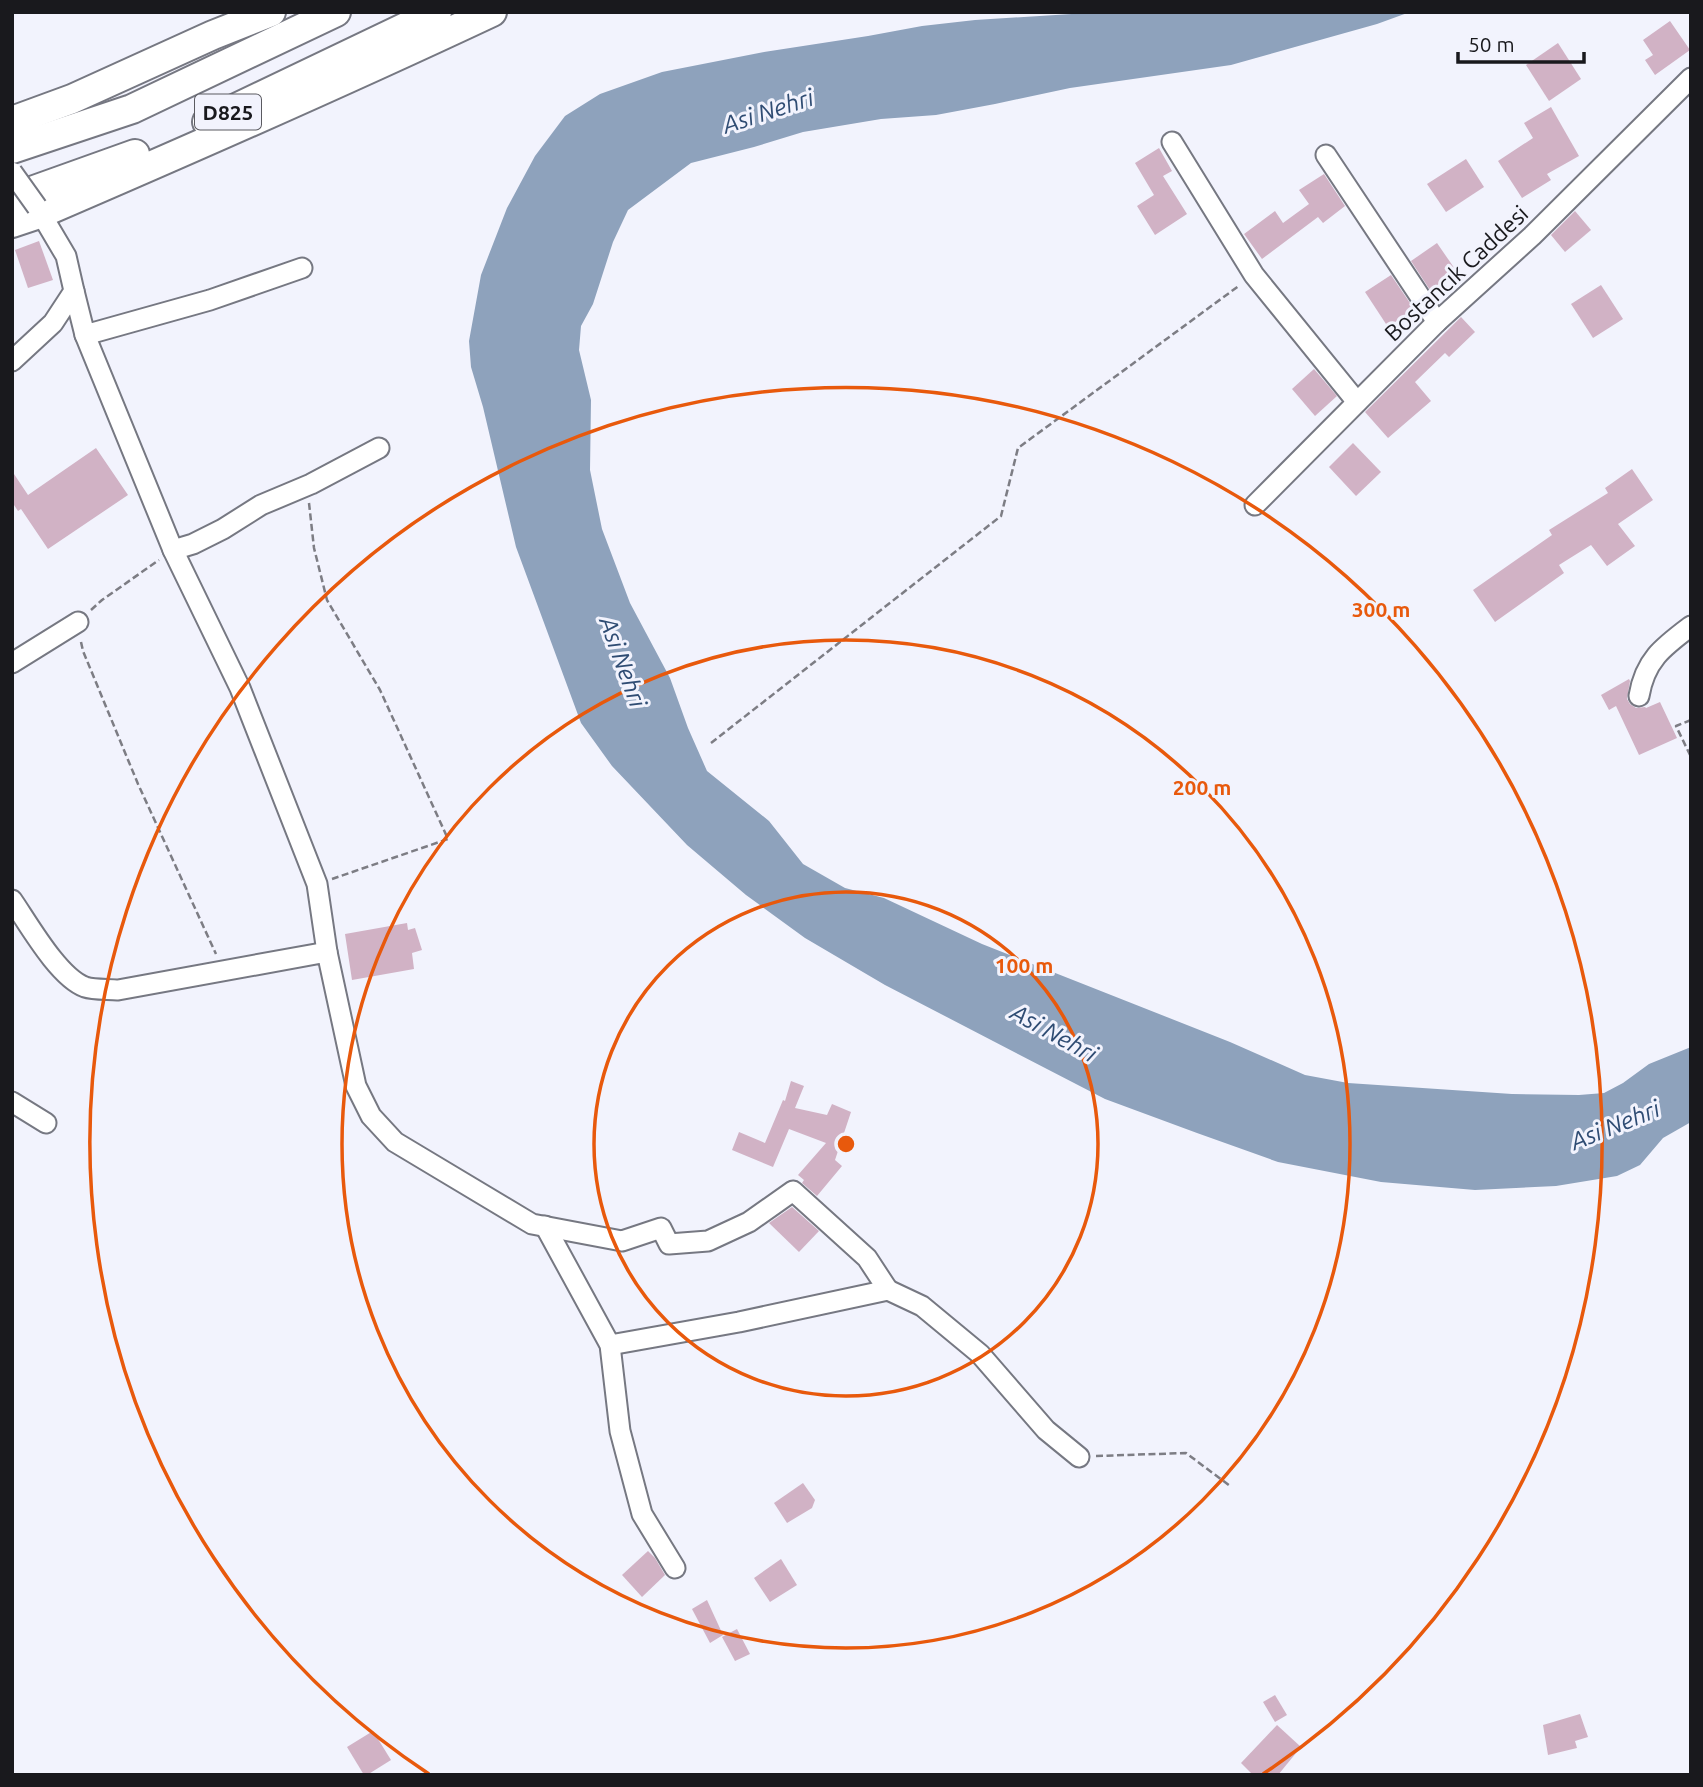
<svg xmlns="http://www.w3.org/2000/svg" width="1703" height="1787" font-family="Ubuntu,sans-serif">
  <rect width="100%" height="100%" fill="#f2f3fd"/>
  <polygon fill="#8ea2bc" points="1103,12 1410,12 1377,24 1231,65 1070,88 995,104 936,115 881,119 803,132 754,147 691,163 628,210 613,242 593,304 581,326 579,350 591,400 590,470 602,529 630,603 670,678 688,728 707,771 769,821 803,864 845,888 884,898 982,944 1230,1042 1305,1075 1348,1083 1512,1094 1579,1095 1604,1093 1623,1083 1649,1064 1691,1047 1691,1122 1663,1138 1640,1165 1617,1176 1556,1186 1475,1190 1381,1182 1278,1162 1197,1133 1105,1099 885,985 805,938 746,895 687,845 612,766 581,723 516,547 483,407 471,367 469,341 481,275 507,208 535,156 565,116 600,94 662,72 764,52 868,36 922,26 975,20"/>
  <g fill="#d1b2c5">
    <polygon points="1670,21 1690,50 1655,75 1645,60 1653,55 1643,40"/>
    <polygon points="1558,43 1581,79 1549,101 1526,65"/>
    <polygon points="1551,107 1579,156 1547,174 1551,180 1522,198 1498,161 1533,138 1524,123"/>
    <polygon points="1159,148 1172,171 1163,176 1187,214 1155,235 1137,206 1154,195 1135,163"/>
    <polygon points="1466,159 1484,187 1446,212 1427,184"/>
    <polygon points="1324,174 1345,206 1323,223 1318,217 1262,259 1244,234 1275,211 1283,223 1309,204 1299,190"/>
    <polygon points="1575,211 1591,230 1565,252 1551,235"/>
    <polygon points="39,241 53,280 28,288 15,250"/>
    <polygon points="1437,243 1457,272 1430,290 1411,261"/>
    <polygon points="1391,275 1414,309 1388,327 1365,292"/>
    <polygon points="1601,285 1623,319 1593,338 1571,304"/>
    <polygon points="1461,317 1475,332 1449,357 1445,353 1415,382 1431,401 1388,438 1365,412"/>
    <polygon points="1314,369 1337,396 1315,416 1292,389"/>
    <polygon points="1353,443 1381,472 1356,496 1329,467"/>
    <polygon points="96,448 128,495 48,549 21,509 18,511 12,502 12,471 28,495"/>
    <polygon points="1632,469 1653,500 1618,524 1635,546 1607,566 1591,545 1559,565 1564,573 1495,622 1473,590 1552,535 1549,530 1608,493 1605,488"/>
    <polygon points="1629,679 1630,681 1627,699 1630,704 1636,708 1645,707 1646,708 1660,702 1677,738 1639,755 1616,706 1609,710 1601,695"/>
    <polygon points="407,923 408,930 415,928 422,950 412,953 414,969 352,980 345,934"/>
    <polygon points="791,1081 804,1086 795,1108 827,1115 832,1104 851,1112 835,1160 842,1166 817,1196 802,1183 804,1180 798,1175 826,1143 789,1129 773,1167 732,1150 739,1132 765,1143 783,1100 785,1101"/>
    <polygon points="792,1207 819,1231 799,1252 769,1223"/>
    <polygon points="803,1483 815,1500 812,1508 787,1523 774,1503"/>
    <polygon points="648,1551 655,1558 665,1575 642,1597 622,1575"/>
    <polygon points="781,1559 797,1585 770,1602 754,1578"/>
    <polygon points="707,1600 723,1635 710,1643 692,1609"/>
    <polygon points="737,1629 750,1654 735,1661 722,1637"/>
    <polygon points="1275,1695 1287,1715 1275,1722 1263,1702"/>
    <polygon points="1580,1714 1588,1737 1575,1741 1577,1748 1548,1755 1543,1725"/>
    <polygon points="1277,1725 1301,1747 1278,1775 1253,1775 1241,1763"/>
    <polygon points="373,1731 391,1760 367,1775 364,1775 347,1747"/>
  </g>
  <g fill="none" stroke-linecap="round" stroke-linejoin="round">
    <defs>
      <g id="minor">
        <polyline points="1172,142 1254,275 1357,402"/>
        <polyline points="1326,155 1437,322"/>
        <polyline points="74,291 85,335 210,300 302,268"/>
        <polyline points="85,335 173,550 240,688 317,884 327,952"/>
        <polyline points="12,361 53,323 74,291 66,256 37,207"/>
        <polyline points="1255,505 1437,322 1532,236 1691,78"/>
        <polyline points="173,550 193,544 223,529 261,505 311,484 379,448"/>
        <polyline points="12,663 78,622"/>
        <path d="M1639 696C1645 660 1663 647 1691 626"/>
        <path d="M12 900C28 923 58 977 85 987 94 990 108 989 118 990L327 952 356 1086 371 1116 395 1142 532 1224 622 1241 661 1228 669 1244 708 1241 749 1222 793 1191 867 1258 888 1290"/>
        <polyline points="12,1102 46,1123"/>
        <polyline points="545,1226 610,1345 620,1431 642,1514 675,1568"/>
        <polyline points="610,1345 739,1322 888,1290 922,1306 980,1354 1046,1430 1079,1457"/>
      </g>
      <g id="highway">
        <polyline points="12,121 72,99 213,35 271,12"/>
        <polyline points="207,122 437,12"/>
        <polyline points="12,149 132,109 336,12"/>
        <polyline points="12,198 135,154"/>
        <path d="M12 223 42 213C193 148 343 82 492 12"/>
      </g>
    </defs>
    <use href="#minor" stroke="#767882" stroke-width="23"/>
    <use href="#highway" stroke="#767882" stroke-width="32"/>
    <g stroke="#7d7d84" stroke-width="2.5" stroke-dasharray="7 3.5" stroke-linecap="butt">
      <polyline points="309,503 314,548 327,600 380,690 448,839 332,879"/>
      <polyline points="91,610 102,600 159,560"/>
      <polyline points="81,642 83,651 138,784 216,954"/>
      <polyline points="1691,720 1676,726 1691,757"/>
      <polyline points="711,743 1001,516 1018,448 1240,285"/>
      <polyline points="1096,1456 1186,1453 1230,1486"/>
    </g>
    <use href="#minor" stroke="#fff" stroke-width="19"/>
    <use href="#highway" stroke="#fff" stroke-width="28"/>
    <defs>
      <polyline id="minor-bridge" points="12,172 37,207"/>
    </defs>
    <use href="#minor-bridge" stroke="#767882" stroke-width="23" stroke-linecap="butt"/>
    <use href="#minor-bridge" stroke="#fff" stroke-width="19"/>
  </g>
  <g fill="none" stroke="#e8590c" stroke-width="3.5">
    <circle cx="846" cy="1144" r="252"/>
    <circle cx="846" cy="1144" r="504"/>
    <path d="M429 1774A756 756 0 1 1 1263 1774"/>
  </g>
  <g text-anchor="middle" dominant-baseline="central" stroke-width="6" stroke-linejoin="round" paint-order="stroke">
    <rect fill="#f2f3fd" stroke="#5a5a60" stroke-width="2" x="195" y="94.5" width="66" height="35" rx="5"/>
    <g font-size="21" font-weight="bold" fill="#19191d">
      <text x="228" y="112">D825</text>
    </g>
    <g font-size="23" fill="#19191d" stroke="#f2f3fd">
      <text transform="translate(1456 273) rotate(-43)">Bostancık Caddesi</text>
    </g>
    <g font-size="24" font-style="italic" fill="#2f4c73" stroke="#f2f3fd">
      <text transform="translate(768 111) rotate(-18)">Asi Nehri</text>
      <text transform="translate(623 662) rotate(70)">Asi Nehri</text>
      <text transform="translate(1054 1033) rotate(29)">Asi Nehri</text>
      <text transform="translate(1615 1125) rotate(-22)">Asi Nehri</text>
    </g>
  </g>
  <circle cx="846" cy="1144" r="10" fill="#e8590c" stroke="#f2f3fd" stroke-width="3.5"/>
  <g font-size="21" text-anchor="middle" font-weight="bold" fill="#e8590c" stroke="#f2f3fd" stroke-width="6" stroke-linejoin="round" paint-order="stroke">
    <text x="1381" y="617">300 m</text>
    <text x="1202" y="795">200 m</text>
    <text x="1024" y="973">100 m</text>
  </g>
  <rect width="1703" height="1787" fill="none" stroke="#19191d" stroke-width="28"/>
  <path d="M1458 52v10h126v-10" fill="none" stroke="#19191d" stroke-width="3.5"/>
  <text x="1468" y="52" font-size="21" fill="#19191d" stroke="#f2f3fd" stroke-width="5" paint-order="stroke">50 m</text>
</svg>
